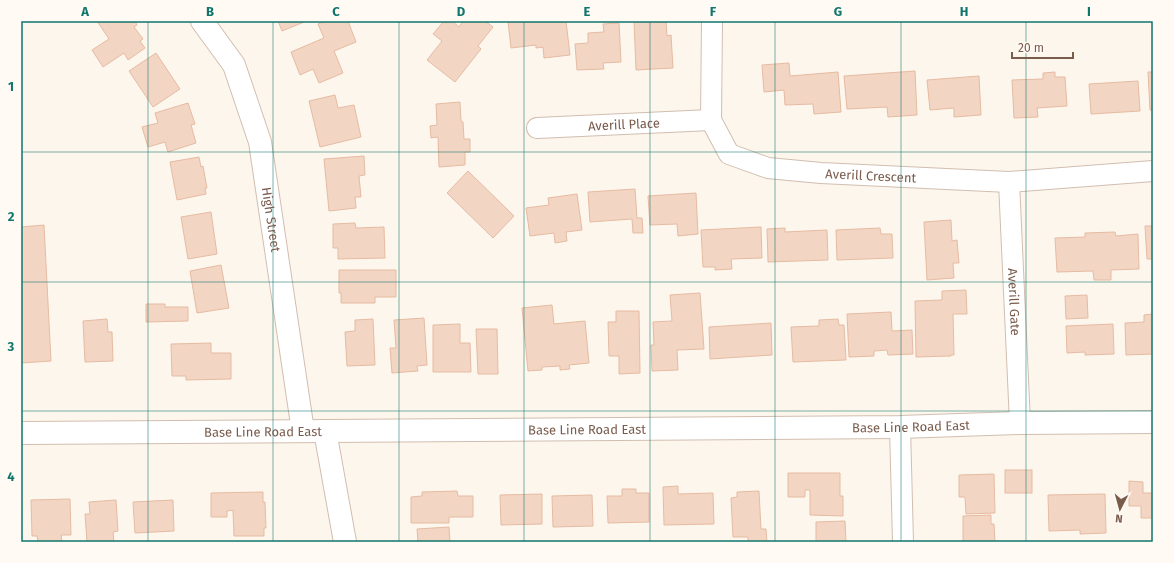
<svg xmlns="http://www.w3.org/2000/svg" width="1174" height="563" font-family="'Fira Sans',sans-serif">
  <rect width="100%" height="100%" fill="#fdf6ec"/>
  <g fill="#f3d5c3" stroke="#e6bba3">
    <polygon points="97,21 135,21 137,25 134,27 143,39 140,41 145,48 128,60 124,53 103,67 92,50 109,39"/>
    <polygon points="278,21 303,21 304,22 282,31"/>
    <polygon points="326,21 348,21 356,42 334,51 343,73 319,83 313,69 300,75 291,52 324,38 318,24"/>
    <polygon points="444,21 447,23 448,21 452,21 459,27 463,21 485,21 493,27 478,46 481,49 455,82 427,60 442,41 433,34"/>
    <polygon points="566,21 570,55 544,58 543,47 536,48 536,45 511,48 508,22"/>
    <polygon points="634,21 666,21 667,36 671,35 673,68 636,70"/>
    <polygon points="619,23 621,62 603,63 604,69 577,70 575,44 588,43 588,33 604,32 603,24"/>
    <polygon points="156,53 180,89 153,107 129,71"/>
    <polygon points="789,63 790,76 838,72 841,112 814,114 813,104 785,105 784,90 764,92 762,65"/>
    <polygon points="915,71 917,115 888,117 887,107 847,109 844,76"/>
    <polygon points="1055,72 1055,77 1065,77 1067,106 1037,108 1038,117 1014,118 1012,80 1043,79 1043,73"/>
    <polygon points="1148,72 1153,72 1153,110 1150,110"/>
    <polygon points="979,76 981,115 954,117 954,108 930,110 927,80"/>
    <polygon points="1138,81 1140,111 1091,114 1089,84"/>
    <polygon points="335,95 338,108 354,105 361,137 320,147 309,101"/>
    <polygon points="460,102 461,121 463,122 464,139 470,139 470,152 465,152 465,165 439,167 438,137 431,138 430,126 437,125 436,104"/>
    <polygon points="188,103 195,124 191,125 196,143 168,152 165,142 148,147 142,127 158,123 155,113"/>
    <polygon points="364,156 365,175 359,176 361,197 355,197 356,208 329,211 324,159"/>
    <polygon points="199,157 201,167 203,166 207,188 205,188 206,194 177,200 170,162"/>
    <polygon points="468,171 514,216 493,238 447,193"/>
    <polygon points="635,189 637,218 642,218 643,233 633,233 632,219 590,222 588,192"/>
    <polygon points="696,193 698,234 678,236 677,224 650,225 648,196"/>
    <polygon points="577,194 582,230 566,232 567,241 555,243 554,233 530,236 526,208 549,205 548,198"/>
    <polygon points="211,212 217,254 188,259 181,217"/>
    <polygon points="951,220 952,241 957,240 959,263 953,263 954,278 927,280 924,222"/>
    <polygon points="355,223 356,228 384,227 385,258 338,259 338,248 333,248 333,224"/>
    <polygon points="44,225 51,361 21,363 21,227"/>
    <polygon points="1145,226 1153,226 1153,259 1147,259"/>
    <polygon points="761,227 762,258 731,259 732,269 715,270 715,267 703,267 701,230"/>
    <polygon points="785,228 785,232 827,230 828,260 768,262 767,229"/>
    <polygon points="880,228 881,234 892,234 893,258 837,260 836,230"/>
    <polygon points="1115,232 1116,236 1138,234 1139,269 1111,270 1111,280 1094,280 1093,271 1057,272 1055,238 1085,237 1085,233"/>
    <polygon points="221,265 229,308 197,313 190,271"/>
    <polygon points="339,270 396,270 396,297 375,297 375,303 341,303 341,293 339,293"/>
    <polygon points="966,290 967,314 953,314 954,355 951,355 951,356 916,357 915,301 942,300 942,291"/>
    <polygon points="700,293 704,349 677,350 678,370 652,371 651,345 654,345 653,322 672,321 670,295"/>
    <polygon points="1087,295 1088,318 1066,319 1065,296"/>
    <polygon points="146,304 165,304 165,307 188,307 188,321 146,322"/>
    <polygon points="552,305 554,324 585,321 589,363 569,365 570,369 560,370 560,366 542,367 542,370 528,371 522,308"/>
    <polygon points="616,311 639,311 640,373 619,374 619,356 609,356 608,322 616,322"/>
    <polygon points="891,312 892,331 912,330 913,354 888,355 887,350 874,351 874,356 849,357 847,314"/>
    <polygon points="1153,314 1153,354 1126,355 1125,323 1144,322 1144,315"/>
    <polygon points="424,318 427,365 417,366 418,371 392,373 390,348 396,348 394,320"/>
    <polygon points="107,319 108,332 112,332 113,361 85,362 83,321"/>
    <polygon points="373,319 375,365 347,366 345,332 355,331 355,320"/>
    <polygon points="838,319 839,325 844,325 846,360 793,362 791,327 819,326 819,320"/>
    <polygon points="771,323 772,355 710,359 709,327"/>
    <polygon points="460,324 460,343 470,343 471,372 433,372 433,325"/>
    <polygon points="1113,324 1114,354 1085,355 1085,352 1067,353 1066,326"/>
    <polygon points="476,329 497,329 498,374 478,374"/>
    <polygon points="211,343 211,353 231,353 231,379 186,380 186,376 172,376 171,344"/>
    <rect x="1005" y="470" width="27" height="23"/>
    <polygon points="788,473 840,473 840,496 843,496 843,516 810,515 810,490 805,490 805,497 788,497"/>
    <polygon points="994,474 995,513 966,514 965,497 959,497 959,475"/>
    <polygon points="1129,481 1143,482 1143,493 1153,493 1153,518 1141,518 1141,506 1129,506"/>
    <polygon points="678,486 678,494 713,493 714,524 664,525 663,487"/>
    <polygon points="622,489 636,489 636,493 649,493 649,522 608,523 607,496 622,496"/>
    <polygon points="457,491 458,496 473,496 473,517 449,517 449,523 411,523 411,497 422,496 422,492"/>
    <polygon points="759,491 761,529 766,529 767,542 748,542 748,537 733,537 731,498 737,497 737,492"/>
    <polygon points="263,492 263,502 265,502 266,528 264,528 264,536 234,536 233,510 227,511 227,517 211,517 211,493"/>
    <polygon points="542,494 542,524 501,525 500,495"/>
    <polygon points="1105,494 1106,533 1080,534 1080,530 1049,531 1048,495"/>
    <polygon points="592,495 593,526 553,527 552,496"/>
    <polygon points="70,499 71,535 61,535 62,542 38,542 37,536 32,536 31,500"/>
    <polygon points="116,500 118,531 113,532 114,542 87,542 85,514 90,514 89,502"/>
    <polygon points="173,500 174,531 135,533 133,502"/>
    <polygon points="991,515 991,524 994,524 995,542 963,542 963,516"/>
    <polygon points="845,521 846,542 816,542 816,522"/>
    <polygon points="449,527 450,542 418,542 417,529"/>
  </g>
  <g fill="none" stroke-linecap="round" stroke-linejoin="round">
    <defs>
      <g id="minor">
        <path id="s1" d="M712 21 711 120 729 154 768 168 821 173 1009 182 1153 171"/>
        <path id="s2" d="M537 128 711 120"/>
        <path id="s3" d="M1009 182 1020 423"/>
        <polyline points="900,427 903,542"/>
      </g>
      <g id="tertiary">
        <path id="s4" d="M202 21 234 65 260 142 303 431"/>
        <polyline points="325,431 345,542"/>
        <path id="s5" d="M21 433 900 427 1020 423 1153 422"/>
      </g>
    </defs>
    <use href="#minor" stroke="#d1beb0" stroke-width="22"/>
    <use href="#tertiary" stroke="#d1beb0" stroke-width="24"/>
    <use href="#minor" stroke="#fff" stroke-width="20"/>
    <use href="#tertiary" stroke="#fff" stroke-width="22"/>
  </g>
  <path fill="none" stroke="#0f766e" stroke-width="1" stroke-opacity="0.55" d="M148 21V542M273 21V542M399 21V542M524 21V542M650 21V542M775 21V542M901 21V542M1026 21V542M21 152H1153M21 282H1153M21 411H1153"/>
  <g text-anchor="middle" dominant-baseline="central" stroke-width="4" stroke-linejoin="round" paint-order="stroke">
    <g font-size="13" fill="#7a5c4d" stroke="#fffaf3">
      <text stroke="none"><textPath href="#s2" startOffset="87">Averill Place</textPath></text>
      <text stroke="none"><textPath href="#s1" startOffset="282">Averill Crescent</textPath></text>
      <text stroke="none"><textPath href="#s4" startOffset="214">High Street</textPath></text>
      <text stroke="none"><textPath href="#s3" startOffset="120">Averill Gate</textPath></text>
      <text stroke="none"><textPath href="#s5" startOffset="890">Base Line Road East</textPath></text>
      <text stroke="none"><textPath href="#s5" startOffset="566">Base Line Road East</textPath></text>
      <text stroke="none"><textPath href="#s5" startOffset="242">Base Line Road East</textPath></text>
    </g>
  </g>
  <rect width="1174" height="563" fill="none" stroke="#fffaf3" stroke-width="44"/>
  <g transform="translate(1120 509) rotate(186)" stroke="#fffaf3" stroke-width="3" paint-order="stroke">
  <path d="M0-3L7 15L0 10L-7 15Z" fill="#7a5c4d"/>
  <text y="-6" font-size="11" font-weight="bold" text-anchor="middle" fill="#7a5c4d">N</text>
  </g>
  <path d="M1012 52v6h61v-6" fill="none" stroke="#7a5c4d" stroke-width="2"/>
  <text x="1018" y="52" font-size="12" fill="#7a5c4d" stroke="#fffaf3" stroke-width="3" paint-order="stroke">20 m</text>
  <rect x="22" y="22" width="1130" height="519" fill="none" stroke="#0f766e" stroke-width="1.5"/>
  <g font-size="13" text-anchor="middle" font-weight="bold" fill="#0f766e">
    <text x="85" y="16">A</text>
    <text x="210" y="16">B</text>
    <text x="336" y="16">C</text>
    <text x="461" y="16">D</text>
    <text x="587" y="16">E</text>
    <text x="713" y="16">F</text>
    <text x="838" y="16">G</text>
    <text x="964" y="16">H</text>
    <text x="1089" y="16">I</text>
    <text x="11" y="91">1</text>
    <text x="11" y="221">2</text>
    <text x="11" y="351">3</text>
    <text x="11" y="481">4</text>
  </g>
</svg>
